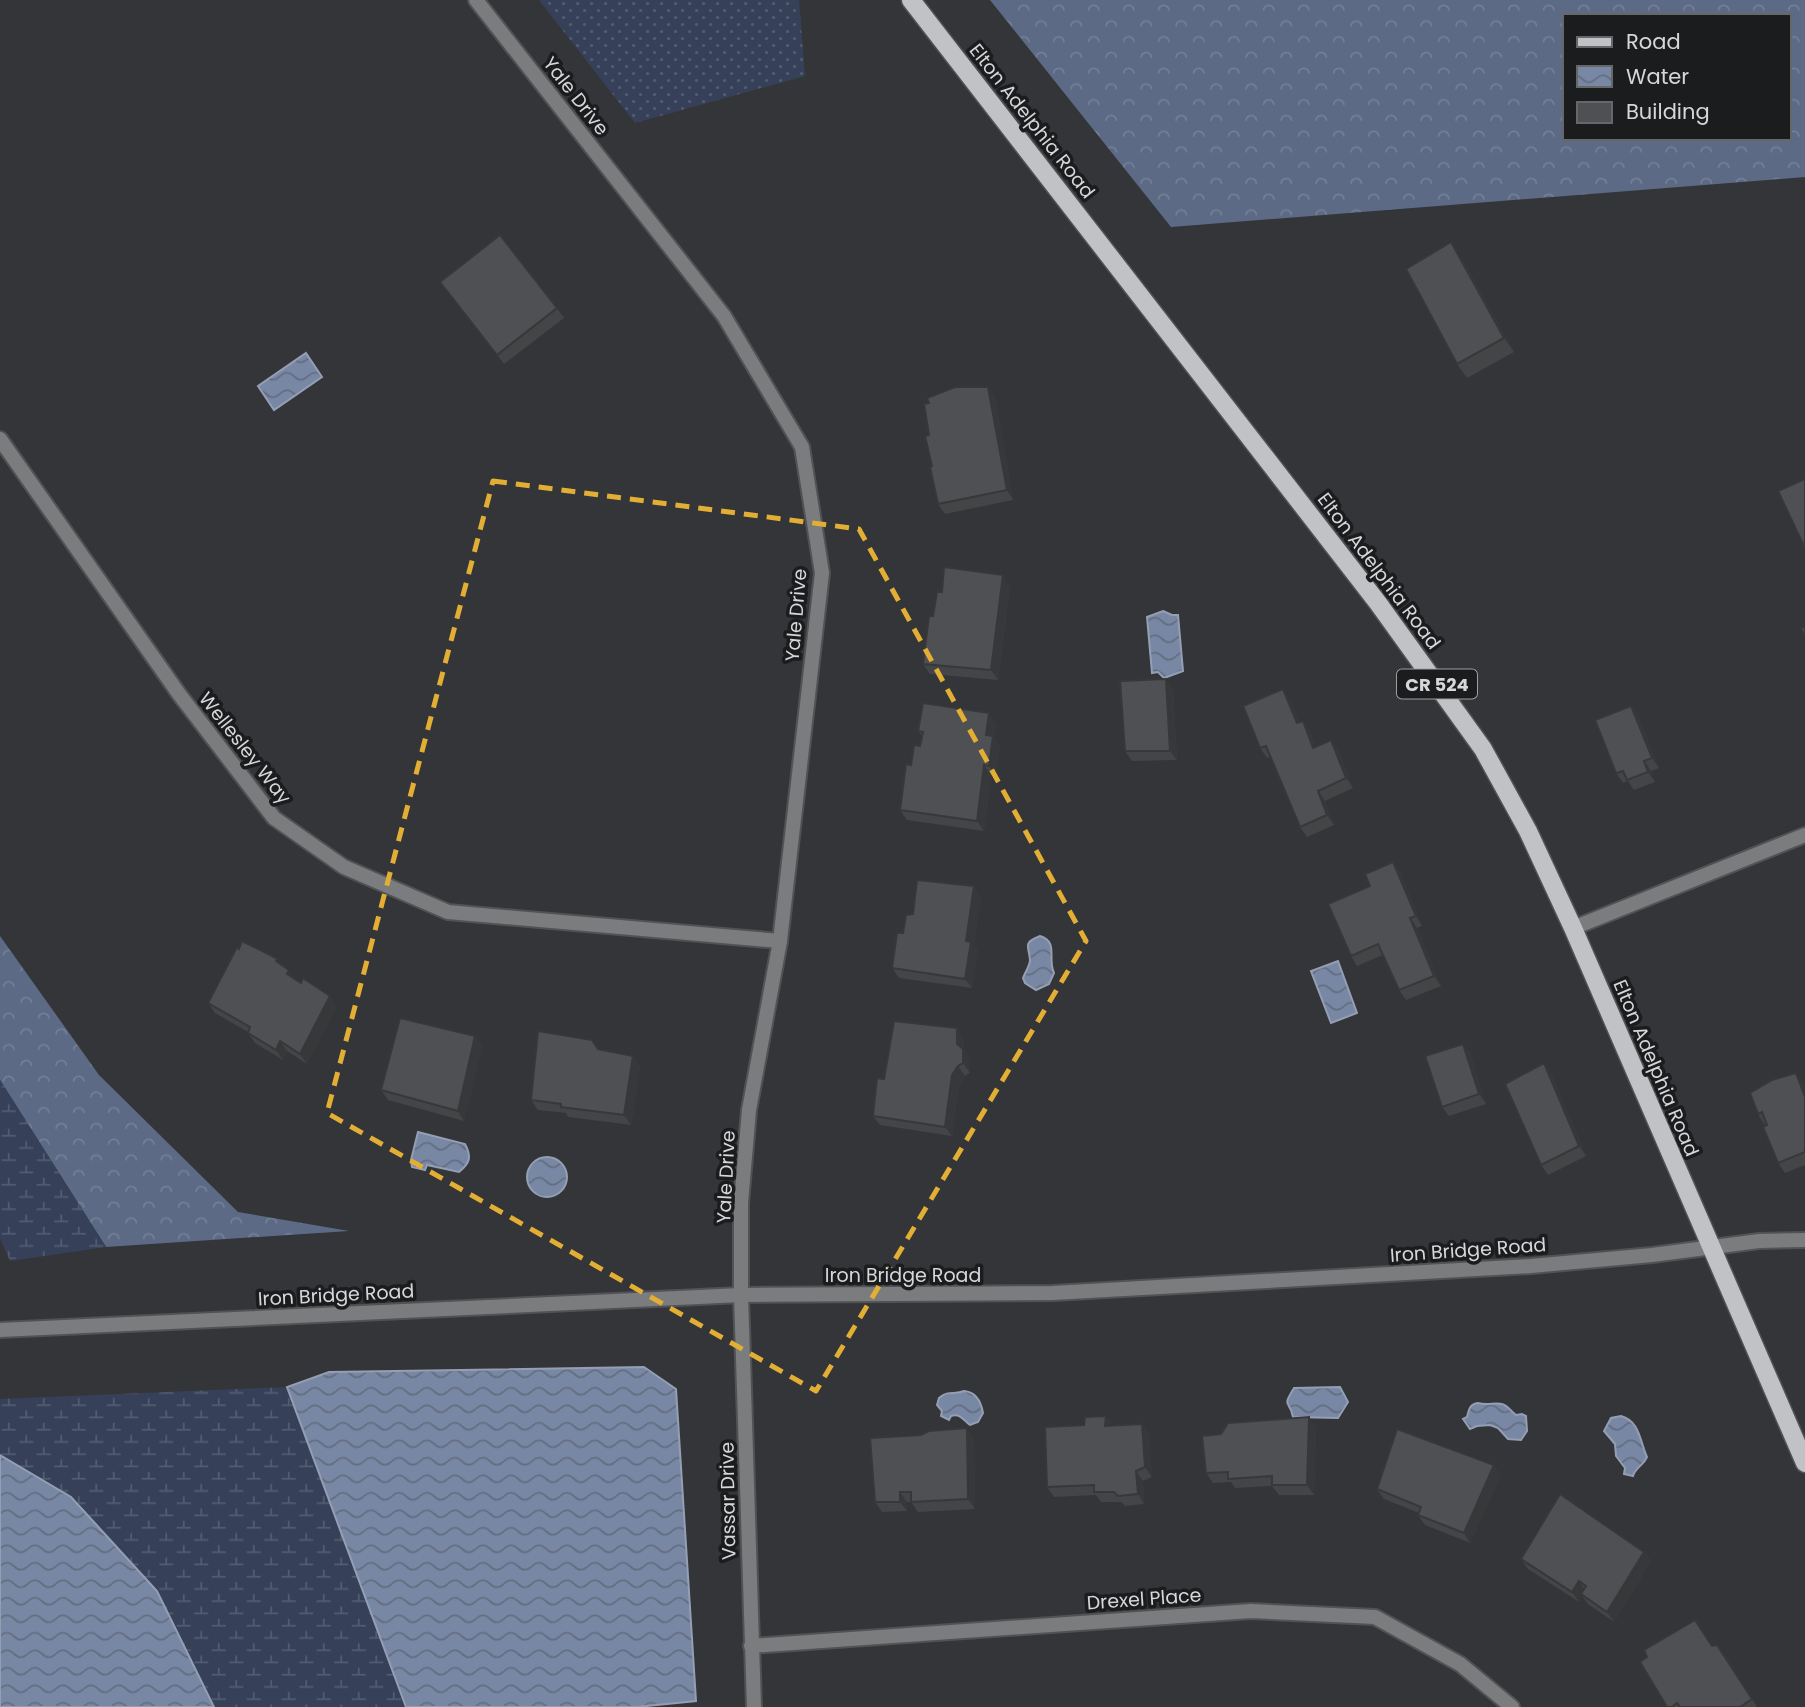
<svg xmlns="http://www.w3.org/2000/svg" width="1805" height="1707" font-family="Poppins,sans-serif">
  <defs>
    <pattern id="grass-dots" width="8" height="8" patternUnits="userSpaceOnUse" patternTransform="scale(1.75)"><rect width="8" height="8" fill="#364159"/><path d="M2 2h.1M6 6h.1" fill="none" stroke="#525c70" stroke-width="1.8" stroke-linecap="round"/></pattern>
    <pattern id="forest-crowns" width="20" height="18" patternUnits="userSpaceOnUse" patternTransform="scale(1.75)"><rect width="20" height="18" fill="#5c6a85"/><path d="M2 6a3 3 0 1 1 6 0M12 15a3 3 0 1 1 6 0" fill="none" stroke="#737f96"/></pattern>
    <pattern id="wetland-marsh" width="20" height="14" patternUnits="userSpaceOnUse" patternTransform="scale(1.75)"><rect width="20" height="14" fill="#364159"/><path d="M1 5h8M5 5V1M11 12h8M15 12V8" fill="none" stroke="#525c70"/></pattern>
    <pattern id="water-waves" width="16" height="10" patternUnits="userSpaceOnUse" patternTransform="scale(1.75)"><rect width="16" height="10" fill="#7887a4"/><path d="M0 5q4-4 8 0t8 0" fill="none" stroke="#646e81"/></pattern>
  </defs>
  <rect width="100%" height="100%" fill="#333538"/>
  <polygon fill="url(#grass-dots)" points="539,0 799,0 805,76 635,123"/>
  <g fill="url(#forest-crowns)" fill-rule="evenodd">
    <path d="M990 0H1805V177L1171 227ZM1565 16H1789V138H1565Z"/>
    <polygon points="0,936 99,1075 238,1212 349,1231 106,1247 0,1080"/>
  </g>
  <g fill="url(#wetland-marsh)">
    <polygon points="0,1080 106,1247 10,1261 0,1238"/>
    <polygon points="287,1387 406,1707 214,1707 157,1591 71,1497 0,1455 0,1399"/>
  </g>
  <g fill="url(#water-waves)" stroke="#949fb4" stroke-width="2">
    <polygon points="306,353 322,377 274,410 258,386"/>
    <polygon points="1163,611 1172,615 1178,615 1183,671 1164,678 1158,672 1152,673 1147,617"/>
    <path d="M1040 936C1059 942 1047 958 1054 973L1049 984 1036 990 1025 983 1023 978C1025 973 1030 965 1030 960 1029 946 1022 943 1040 936Z"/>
    <polygon points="1338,961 1357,1013 1331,1023 1311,971"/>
    <path d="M418 1132 465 1144C472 1157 470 1163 459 1172L427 1165 425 1170 412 1167 411 1160Z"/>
    <circle cx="547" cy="1177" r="20"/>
    <polygon points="644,1367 676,1389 696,1701 637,1707 406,1707 287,1387 329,1372"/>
    <path d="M1340 1387 1348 1402 1338 1418 1293 1417C1290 1399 1281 1409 1294 1388Z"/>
    <path d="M964 1391C976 1392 981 1401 983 1413L978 1422 970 1425C964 1421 961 1413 951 1416L949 1420 941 1416 942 1411 937 1405 939 1398C948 1390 955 1395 964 1391Z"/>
    <path d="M1478 1403C1488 1406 1494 1402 1502 1404 1507 1405 1511 1411 1516 1415L1522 1414 1526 1416 1527 1431 1521 1440 1508 1439 1498 1428 1490 1425 1477 1426 1470 1429 1463 1419 1467 1417C1469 1409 1470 1404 1478 1403Z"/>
    <path d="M1621 1416C1640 1421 1640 1442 1647 1457 1644 1465 1635 1468 1633 1476L1624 1474 1625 1468 1616 1456 1615 1444 1604 1431 1611 1418Z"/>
    <polygon points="0,1455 71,1497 157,1591 214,1707 0,1707"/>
  </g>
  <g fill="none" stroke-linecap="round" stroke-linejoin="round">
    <defs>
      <polyline id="lane" points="1573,928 1805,835"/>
      <g id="street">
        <polyline points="476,0 724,316 802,447 822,573 780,941 749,1110 741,1203 741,1295 754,1707"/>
        <polyline points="0,439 179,694 274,818 344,867 448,912 780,941"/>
        <polyline points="0,1330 741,1295 1053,1293 1531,1266 1652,1255 1759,1241 1805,1240"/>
        <polyline points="751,1646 1251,1611 1375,1617 1460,1664 1512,1707"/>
      </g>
      <polyline id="primary" points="911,0 1378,603 1483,749 1528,831 1573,928 1805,1463"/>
    </defs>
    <use href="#lane" stroke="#505255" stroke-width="18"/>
    <use href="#street" stroke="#505255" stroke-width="18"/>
    <use href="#primary" stroke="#505255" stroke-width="21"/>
    <use href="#lane" stroke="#7b7c7d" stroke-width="14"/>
    <use href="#street" stroke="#7b7c7d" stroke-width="14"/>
    <use href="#primary" stroke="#c0c2c5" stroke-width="18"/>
  </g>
  <g fill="#434547">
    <polygon points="1461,257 1514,352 1467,378 1457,364"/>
    <polygon points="440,282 557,308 564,318 504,364"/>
    <polygon points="988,387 995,397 1013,500 945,514 938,504 929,435"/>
    <polygon points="1010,585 998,680 930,674 923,664 933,616"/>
    <polygon points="1173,688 1177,760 1132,761 1125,751"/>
    <polygon points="1290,699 1299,722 1310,731 1316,747 1338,749 1353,788 1325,801 1334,825 1307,837 1300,827 1271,757 1267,758 1260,748"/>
    <polygon points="1631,706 1638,716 1659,768 1651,771 1655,782 1634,790 1628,781 1623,783 1616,773"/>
    <polygon points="996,723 994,737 1000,746 996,776 991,775 984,831 907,820 900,810 911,765 920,746 922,736 918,731"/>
    <polygon points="1400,872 1422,926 1417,928 1441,986 1406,1000 1399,990 1383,955 1357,966 1351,956 1370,886"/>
    <polygon points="981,896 974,946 978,952 972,988 899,978 892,968 903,933 913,914"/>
    <polygon points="283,966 295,979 337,1006 307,1064 287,1051 283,1060 255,1043 248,1033 248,1032 215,1013 208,1003"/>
    <polygon points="475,1036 482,1046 464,1121 388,1100 381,1090"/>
    <polygon points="964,1038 964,1050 970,1059 970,1073 965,1076 959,1085 952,1136 880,1125 873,1116 884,1079"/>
    <polygon points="592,1040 599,1049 640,1066 631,1125 568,1117 566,1113 538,1110 531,1100"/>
    <polygon points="1463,1044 1470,1053 1486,1104 1449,1116 1442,1107"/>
    <polygon points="1551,1073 1586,1156 1548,1175 1541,1165"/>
    <polygon points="1796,1073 1803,1083 1805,1088 1805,1165 1785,1173 1778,1163 1766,1123 1764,1124 1758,1114"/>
    <polygon points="1106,1416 1112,1425 1142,1424 1149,1433 1152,1477 1143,1481 1144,1504 1125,1506 1121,1502 1101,1502 1096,1495 1054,1497 1047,1487 1084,1425"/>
    <polygon points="1316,1427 1314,1495 1279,1495 1272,1486 1235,1488 1231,1482 1213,1483 1206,1473"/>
    <polygon points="974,1438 975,1509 918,1512 911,1502 907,1502 907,1511 882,1512 875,1502"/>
    <polygon points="1501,1475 1470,1543 1425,1525 1418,1515 1419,1513 1384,1499 1377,1489"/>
    <polygon points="1644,1552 1651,1561 1614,1622 1588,1604 1582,1596 1579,1602 1528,1569 1521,1559"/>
    <polygon points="1712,1645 1724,1654 1757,1707 1667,1707"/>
  </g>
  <g fill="#37383a">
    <polygon points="1451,242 1461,257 1514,352 1504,338"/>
    <polygon points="988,387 995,397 1013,500 1007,490"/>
    <polygon points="1003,575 1010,585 998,680 991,670"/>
    <polygon points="1166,679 1173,688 1177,760 1170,751"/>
    <polygon points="1283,689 1290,699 1304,733 1297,723"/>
    <polygon points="1631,706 1638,716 1659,768 1652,758"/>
    <polygon points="989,713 996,723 994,737 1000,746 996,776 989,766 986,735"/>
    <polygon points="1303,721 1310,731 1320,758 1313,748"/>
    <polygon points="1331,740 1338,749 1353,788 1346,778"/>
    <polygon points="1644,761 1651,771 1655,782 1648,772"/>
    <polygon points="984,765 991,775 984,831 977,821"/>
    <polygon points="1318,791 1325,801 1334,825 1327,815"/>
    <polygon points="1393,862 1400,872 1422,926 1416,916"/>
    <polygon points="974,886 981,896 974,946 978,952 972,988 965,979 966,941"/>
    <polygon points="1410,918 1417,928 1441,986 1434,976"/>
    <polygon points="289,970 296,980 287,974"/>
    <polygon points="330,996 337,1006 307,1064 300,1054"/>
    <polygon points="957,1028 964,1038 964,1050 970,1059 970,1073 963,1063 957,1044"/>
    <polygon points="475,1036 482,1046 464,1121 458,1111"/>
    <polygon points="280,1041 287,1051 283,1060 276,1050"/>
    <polygon points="1463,1044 1470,1053 1486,1104 1479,1094"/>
    <polygon points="633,1056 640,1066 631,1125 624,1115"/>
    <polygon points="1544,1063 1551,1073 1586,1156 1579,1146"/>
    <polygon points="958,1066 965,1076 959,1085 952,1136 945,1127 952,1075"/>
    <polygon points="1796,1073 1803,1083 1805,1088 1805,1097"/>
    <polygon points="1106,1416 1113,1426 1105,1426"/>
    <polygon points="1309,1417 1316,1427 1314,1495 1307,1485"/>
    <polygon points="1142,1424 1149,1433 1152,1477 1145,1467"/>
    <polygon points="967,1428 974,1438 975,1509 968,1499"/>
    <polygon points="1494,1465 1501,1475 1470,1543 1464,1533"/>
    <polygon points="1136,1471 1143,1481 1144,1504 1138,1494"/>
    <polygon points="900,1492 907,1502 907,1511 900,1502"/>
    <polygon points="1644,1552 1651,1561 1614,1622 1607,1612"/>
    <polygon points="1579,1581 1585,1591 1579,1602 1572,1592"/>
  </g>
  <g fill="#4e5053" stroke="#37383a" stroke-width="2">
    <polygon points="500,235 557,308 497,355 440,282"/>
    <polygon points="1451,242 1504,338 1457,364 1406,269"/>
    <polygon points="955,387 988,387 1007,490 938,504 930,467 932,466 925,436 929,435 924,404 929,403 927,398"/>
    <polygon points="1805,479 1805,548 1778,491"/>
    <polygon points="944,567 1003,575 991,670 923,664 929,616 933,616 937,592 942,592"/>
    <polygon points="1805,627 1805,638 1801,628"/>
    <polygon points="1166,679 1170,751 1125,751 1120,681"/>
    <polygon points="1283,689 1297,723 1303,721 1313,748 1331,740 1346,778 1318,791 1327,815 1300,827 1266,746 1260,748 1243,706"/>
    <polygon points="923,703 989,713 986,735 993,736 989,766 984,765 977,821 900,810 906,764 911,765 914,745 920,746 923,732 918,731"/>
    <polygon points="1631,706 1652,758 1644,761 1648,772 1627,780 1623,771 1616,773 1595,720"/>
    <polygon points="1393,862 1416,916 1410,918 1434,976 1399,990 1378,944 1351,956 1328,904 1370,886 1365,874"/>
    <polygon points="917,880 974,886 966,941 971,942 965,979 892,968 897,933 903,933 906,915 913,914"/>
    <polygon points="242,941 278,959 276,961 289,970 287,974 301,983 303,978 330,996 300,1054 280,1041 276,1050 248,1033 250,1027 208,1003 237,947 239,949"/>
    <polygon points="400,1018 475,1036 458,1111 381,1090"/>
    <polygon points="894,1021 957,1028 957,1044 963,1049 963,1063 958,1066 952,1075 945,1127 873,1116 877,1078 884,1079"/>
    <polygon points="538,1031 592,1040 598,1049 633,1056 624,1115 561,1107 561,1104 531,1100"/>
    <polygon points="1463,1044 1479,1094 1442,1107 1425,1056"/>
    <polygon points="1544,1063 1579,1146 1541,1165 1505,1084"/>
    <polygon points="1796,1073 1805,1097 1805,1152 1778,1163 1763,1127 1767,1125 1762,1112 1758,1114 1750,1093 1772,1080"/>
    <polygon points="1106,1416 1105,1426 1142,1424 1145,1467 1136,1471 1138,1494 1118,1496 1114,1492 1094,1492 1094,1485 1047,1487 1045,1427 1084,1425 1085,1417"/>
    <polygon points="1309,1417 1307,1485 1272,1485 1272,1476 1228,1479 1228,1472 1206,1473 1202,1436 1221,1434 1228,1423"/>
    <polygon points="967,1428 968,1499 911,1502 911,1492 900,1492 900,1502 875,1502 870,1438 921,1435 929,1431"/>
    <polygon points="1397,1429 1494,1465 1464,1533 1418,1515 1421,1507 1377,1489"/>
    <polygon points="1560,1494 1644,1552 1607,1612 1581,1594 1586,1586 1579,1581 1572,1592 1521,1559"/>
    <polygon points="1695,1620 1712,1646 1717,1645 1752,1699 1740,1707 1680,1707 1677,1703 1672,1707 1667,1707 1640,1662 1647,1657 1644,1650"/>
  </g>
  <path fill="none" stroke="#e3ae34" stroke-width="5" stroke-dasharray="14 9" stroke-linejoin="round" d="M493 481 859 529 1086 941 816 1391 327 1113Z"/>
  <g text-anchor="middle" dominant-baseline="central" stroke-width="7" stroke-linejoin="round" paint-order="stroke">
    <rect fill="#1b1c1e" stroke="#9e9fa1" stroke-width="2" x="1397" y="669.5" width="80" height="29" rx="5"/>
    <g font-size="18" font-weight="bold" fill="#d6d7d9">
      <text x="1437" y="684">CR 524</text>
    </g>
    <g font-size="19" fill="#d6d7d9" stroke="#1b1c1e">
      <text transform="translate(576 96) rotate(52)">Yale Drive</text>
      <text transform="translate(1032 121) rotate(52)">Elton Adelphia Road</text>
      <text transform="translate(1379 571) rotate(53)">Elton Adelphia Road</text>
      <text transform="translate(796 615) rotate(-85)">Yale Drive</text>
      <text transform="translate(245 748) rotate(52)">Wellesley Way</text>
      <text transform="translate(1656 1068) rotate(67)">Elton Adelphia Road</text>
      <text transform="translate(726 1177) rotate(-87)">Yale Drive</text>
      <text transform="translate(1468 1250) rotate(-4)">Iron Bridge Road</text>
      <text x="903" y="1275">Iron Bridge Road</text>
      <text transform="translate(336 1295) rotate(-3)">Iron Bridge Road</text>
      <text transform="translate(728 1501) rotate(-91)">Vassar Drive</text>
      <text transform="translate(1144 1599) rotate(-4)">Drexel Place</text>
    </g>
  </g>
  <rect x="1563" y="14" width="228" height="126" fill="#1b1c1e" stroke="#666769" stroke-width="2"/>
  <rect x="1577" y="37" width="35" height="10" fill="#c0c2c5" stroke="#666769" stroke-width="2"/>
  <text x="1626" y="49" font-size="21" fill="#d6d7d9">Road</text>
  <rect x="1577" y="66" width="35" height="21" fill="url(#water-waves)" stroke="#666769" stroke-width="2"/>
  <text x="1626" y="84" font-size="21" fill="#d6d7d9">Water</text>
  <rect x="1577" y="102" width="35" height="21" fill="#4e5053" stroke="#666769" stroke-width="2"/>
  <text x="1626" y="119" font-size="21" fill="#d6d7d9">Building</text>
</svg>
